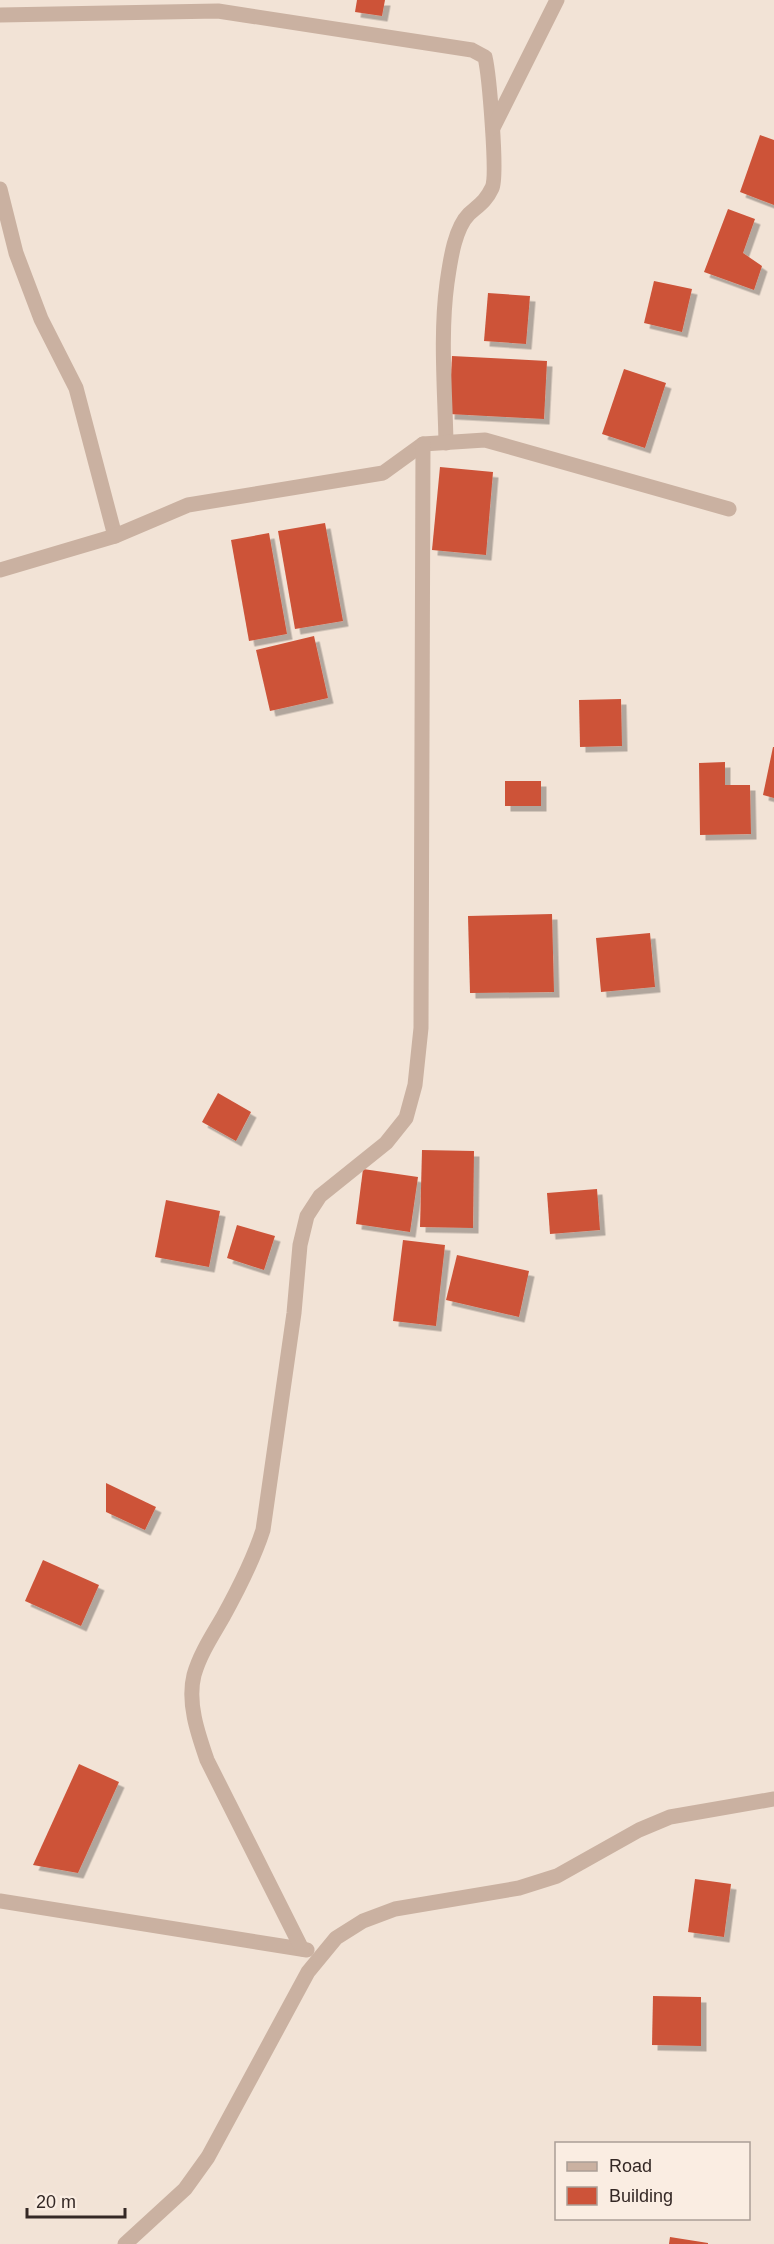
<svg xmlns="http://www.w3.org/2000/svg" width="774" height="2244" font-family="Arial,sans-serif">
  <defs>
    <filter id="shadow"><feDropShadow dx="5.5" dy="5.5" stdDeviation="0" flood-color="#0004"/></filter>
  </defs>
  <rect width="100%" height="100%" fill="#f2e3d6"/>
  <g fill="#cd5339" filter="url(#shadow)">
    <polygon points="357,0 385,0 382,16 355,12"/>
    <polygon points="760,135 774,140 774,205 740,192"/>
    <polygon points="728,209 755,219 743,253 762,266 754,290 704,272"/>
    <polygon points="654,281 692,289 682,332 644,323"/>
    <polygon points="488,293 530,296 526,344 484,341"/>
    <polygon points="452,356 547,361 544,419 449,414"/>
    <polygon points="624,369 666,383 645,448 602,434"/>
    <polygon points="440,467 493,472 486,555 432,550"/>
    <polygon points="325,523 343,621 295,629 278,531"/>
    <polygon points="269,533 287,634 249,641 231,540"/>
    <polygon points="314,636 328,698 270,711 256,650"/>
    <polygon points="621,699 622,746 580,747 579,700"/>
    <polygon points="773,747 774,747 774,798 763,795"/>
    <polygon points="725,762 725,785 750,785 751,834 700,835 699,763"/>
    <rect x="505" y="781" width="36" height="25"/>
    <polygon points="552,914 554,992 470,993 468,916"/>
    <polygon points="650,933 655,987 601,992 596,938"/>
    <polygon points="218,1093 251,1112 236,1141 202,1122"/>
    <polygon points="422,1150 474,1151 473,1228 420,1227"/>
    <polygon points="363,1169 418,1177 410,1232 356,1224"/>
    <polygon points="597,1189 600,1230 550,1234 547,1193"/>
    <polygon points="166,1200 220,1211 209,1267 155,1257"/>
    <polygon points="237,1225 275,1236 264,1270 227,1258"/>
    <polygon points="403,1240 445,1245 436,1326 393,1321"/>
    <polygon points="457,1255 529,1271 519,1317 446,1300"/>
    <polygon points="106,1483 156,1507 145,1530 106,1512"/>
    <polygon points="43,1560 99,1585 81,1626 25,1601"/>
    <polygon points="79,1764 119,1782 78,1873 33,1865"/>
    <polygon points="695,1879 731,1884 724,1937 688,1932"/>
    <polygon points="653,1996 701,1997 701,2046 652,2045"/>
    <polygon points="670,2237 708,2243 708,2244 669,2244"/>
  </g>
  <g fill="none" stroke-linecap="round" stroke-linejoin="round">
    <g stroke="#cab1a1" stroke-width="15">
      <path d="M0 15 218 11 472 50 485 57C489 74 498 176 492 188 486 201 479 205 469 214 454 229 450 263 447 283 440 335 445 390 446 443"/>
      <polyline points="493,128 557,0"/>
      <polyline points="0,189 16,253 41,319 76,388 115,536"/>
      <polyline points="0,570 115,536 188,505 383,473 423,444 485,440 729,509"/>
      <polyline points="0,1901 307,1950"/>
      <path d="M302 1949 207 1760C198 1734 187 1703 194 1675 200 1654 212 1636 223 1617 239 1588 253 1561 263 1530L294 1313 300 1245 307 1216 320 1196 386 1143 406 1118 415 1085 421 1028 423 444"/>
      <polyline points="125,2244 185,2189 208,2157 308,1972 336,1938 363,1921 395,1909 519,1888 557,1876 639,1830 670,1817 774,1799"/>
    </g>
  </g>
  <rect x="555" y="2142" width="195" height="78" fill="#faede2" stroke="#ab9e96" stroke-width="1.5"/>
  <rect x="567" y="2162" width="30" height="9" fill="#cab1a1" stroke="#ab9e96" stroke-width="1.5"/>
  <text x="609" y="2172" font-size="18" fill="#342825">Road</text>
  <rect x="567" y="2187" width="30" height="18" fill="#cd5339" stroke="#ab9e96" stroke-width="1.5"/>
  <text x="609" y="2202" font-size="18" fill="#342825">Building</text>
  <path d="M27 2208v9h98v-9" fill="none" stroke="#342825" stroke-width="3"/>
  <text x="36" y="2208" font-size="18" fill="#342825" stroke="#faede2" stroke-width="4.5" paint-order="stroke">20 m</text>
</svg>
